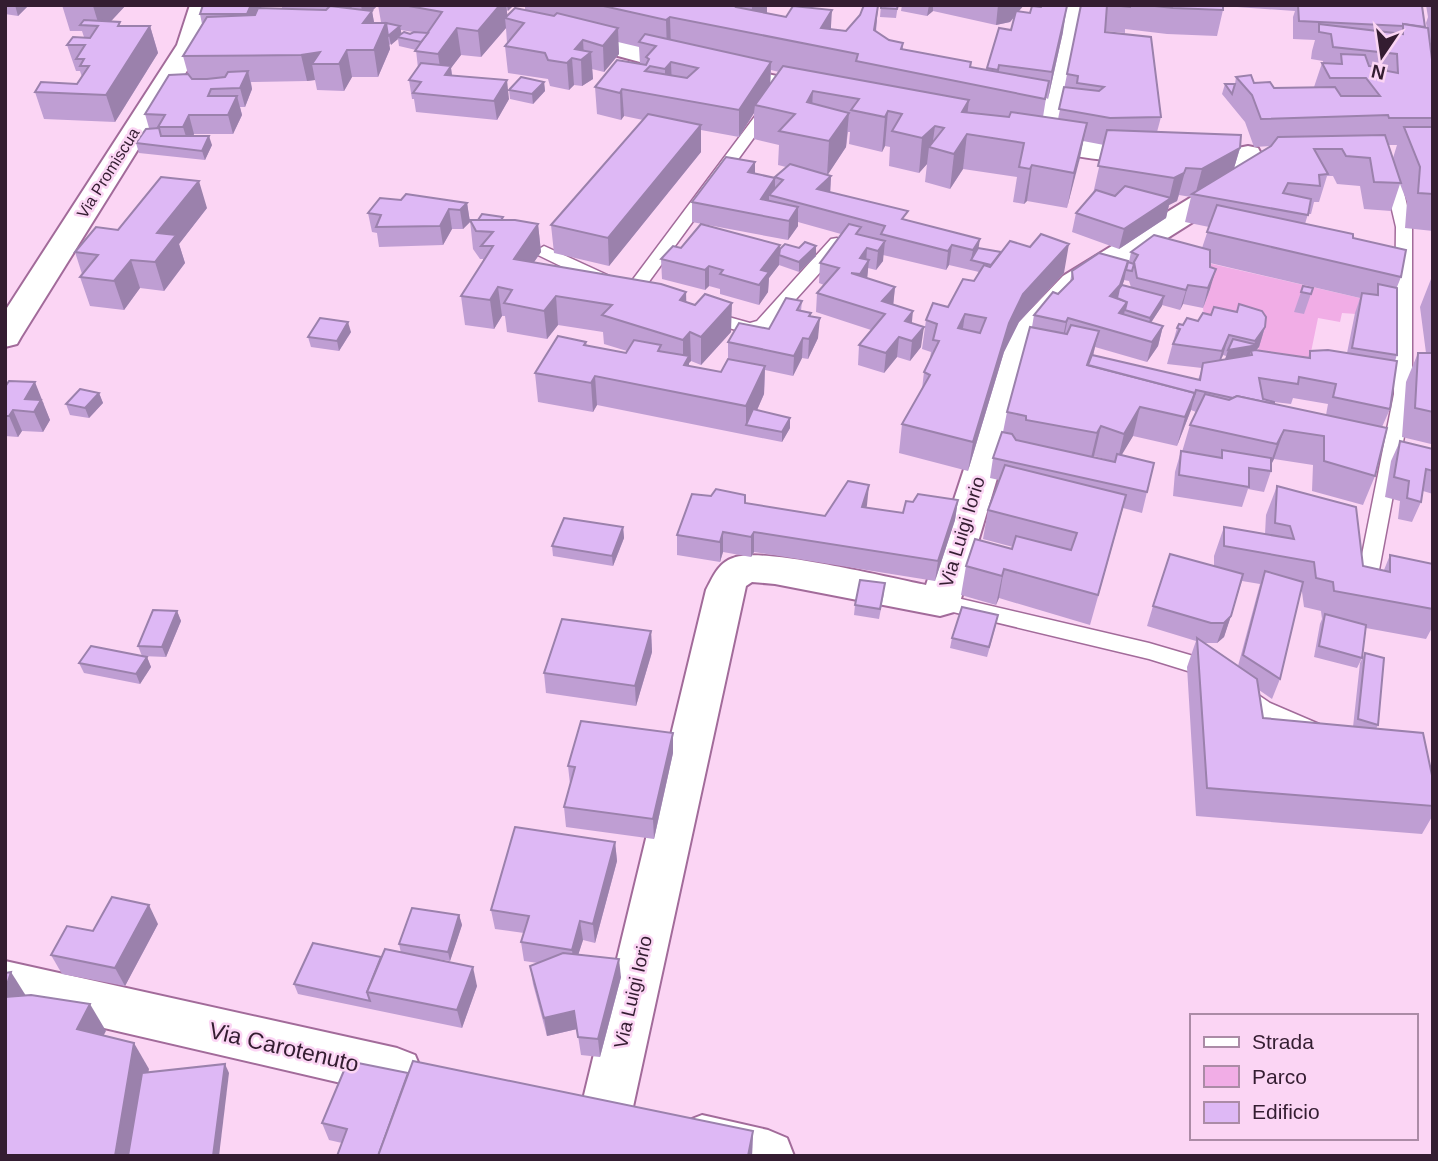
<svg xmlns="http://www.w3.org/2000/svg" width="1438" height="1161" font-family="Arial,sans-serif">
  <rect width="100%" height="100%" fill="#fbd5f4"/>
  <polygon fill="#f1ade6" points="1199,261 1390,305 1370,315 1342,313 1340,322 1318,318 1311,352 1330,363 1253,362 1259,347 1204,317 1203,308 1210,289"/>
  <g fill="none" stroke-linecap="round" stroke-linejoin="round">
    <defs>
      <g id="lane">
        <polygon points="770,102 777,106 640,294 628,294 625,290 628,286 765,103"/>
        <polygon points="1390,162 1398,167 1412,227 1412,394 1379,570 1376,575 1369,577 1362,575 1359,570 1394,394 1396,227 1382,167"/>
        <polygon points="837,238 845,243 843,247 769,329 750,334 701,320 698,316 707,311 750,323 757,321 831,239"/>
        <polygon points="544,246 616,279 619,283 610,288 604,287 538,255 536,251"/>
        <polygon points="940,594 1149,643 1207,660 1270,703 1319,724 1322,730 1319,736 1311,739 1254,715 1191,672 1149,659 932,607 929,602 932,597"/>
      </g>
      <g id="street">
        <path d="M1066 5H1090L1060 136 1163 146 1167 152 1163 158C1124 168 1068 154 1029 148L1019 146 1015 140 1019 134 1034 132Z"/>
        <polygon points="568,27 643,47 823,86 832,88 836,94 832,100 823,102 640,62 559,40 555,35 559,30"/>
        <path d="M1248 146 1258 148C1264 157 1264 172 1258 181L1085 290 1039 338 960 602 954 612 940 616 775 584 752 582 746 586 631 1116 623 1134 605 1141 587 1134 579 1116 706 590C713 577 718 563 733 558 761 546 889 578 926 585L1008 335 1013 328 1063 276 1234 171V154L1238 148Z"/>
        <polygon points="5,961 397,1048 415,1055 422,1072 415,1089 397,1096 5,1005"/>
        <polygon points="702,1115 768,1130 787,1138 794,1156 683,1156 676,1140 684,1122"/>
      </g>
      <polygon id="secondary" points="190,5 214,5 203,45 21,337 17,344 5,347 5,311 177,45"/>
    </defs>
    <use href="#lane" stroke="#a26b9a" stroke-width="3"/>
    <use href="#street" stroke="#a26b9a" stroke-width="4"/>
    <use href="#secondary" stroke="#a26b9a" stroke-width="4"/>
    <use href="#lane" fill="#fff" fill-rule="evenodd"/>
    <use href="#street" fill="#fff" fill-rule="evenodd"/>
    <use href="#secondary" fill="#fff" fill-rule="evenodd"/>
  </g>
  <g fill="#bf9ed3" fill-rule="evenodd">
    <polygon points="5,5 29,5 18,16 5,14"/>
    <polygon points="62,5 126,5 111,21 122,26 150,26 158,53 115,122 44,119 35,92 77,84 82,77 80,71 76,71 67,45 84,37 82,31 70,31"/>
    <path d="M203 5H262L261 8 282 9V5H514L507 11V16L525 10V5H767V13L831 29 846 31 878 6 876 32 889 40 903 43V49L971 68 987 70 999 28 1011 30 1015 16 1010 22 996 25 933 11 927 16 901 11 902 5H1024L1018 11 1063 32 1048 99 1046 98 1043 117 1058 119 1081 5H1418L1425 27 1427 28 1426 23 1428 17 1426 5H1433V45H1431L1429 35 1433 67V231L1405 228 1407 202 1400 184 1391 211 1364 209 1360 186 1337 184 1333 176H1327L1319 202H1314L1311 214H1308L1305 224 1353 238 1401 277 1397 287V355L1395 361 1390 409 1382 427 1375 476 1363 505 1312 491 1313 465 1274 459 1271 464V471L1264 492 1248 489 1242 507 1173 496 1175 472 1181 451 1182 452 1190 425 1196 412 1191 410 1177 446 1133 436 1121 455 1147 492 1142 513 1123 508 1090 625 999 598 996 605 961 595 966 566 1012 549 1013 547 983 539 988 510 999 480 990 478 993 458 1003 432 1007 412 1032 327 1034 315 1070 282 1072 271 1129 262 1131 252 1202 248 1209 227 1185 222 1191 197 1179 195 1177 201 1169 205 1166 218 1119 249 1072 232 1076 213 1093 194 1104 145 1083 141 1067 208 1027 201 1024 204 1013 202 1017 177 963 169 950 189 925 182 927 164 919 173 889 166 890 147 885 146 882 152 849 144 850 132H848L846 147 827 175 831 176 830 192 978 248 1064 273 1019 322 1004 352 968 471 899 453 902 424 922 389 924 372 930 358 931 352 922 349 926 320 948 307 974 281 979 272 949 265 946 270 883 255V261L876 270 868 268 867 278 895 287 893 305 912 323 921 347 910 361 897 357 884 373 858 365 859 345 871 330 816 312 817 293 824 285 819 283 820 263 841 234 798 222V226L788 240 692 222V202L755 162V174L775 178 786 167 778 165 779 145 754 139V113L739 137 701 130V152L609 266 554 253 551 225 643 120 624 116 621 120 597 114 595 87 640 64 639 47 618 42 619 54 604 72 592 69 593 79 582 86 574 85 569 90 550 86 548 79 508 73 505 46 507 43 506 28 481 57 461 55 451 68 452 75 509 99 497 120 416 112 414 99H412L409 80 418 68 416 50 399 46 398 39 389 45 390 49 378 77H352L344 91 317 90 315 80 307 81 251 82 252 89 245 107H240L242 115 233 134H194L193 136 212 145 205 160 139 153 136 143 149 128 145 114 188 74 183 56 202 24 200 14ZM378 5 381 22 374 23 372 11ZM1223 6 1295 11 1293 17V39L1315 40 1312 51 1311 59 1323 61V63H1322L1314 87 1274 88 1236 77 1235 84H1225L1222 94 1245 122 1254 147 1271 146 1234 168 1240 148 1157 132 1161 117 1105 32V31L1125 33V29L1167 34 1217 36 1223 10ZM401 30 413 32 410 34H401ZM771 70 779 72 770 84ZM1388 145H1397L1393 158ZM1210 263 1360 298 1355 313 1347 353 1310 351 1308 358 1256 350 1259 347 1265 327 1198 321 1183 325 1177 328 1167 364 1202 368 1198 380 1093 356 1095 347 1147 362 1158 346 1163 326 1151 323 1162 305 1180 310 1183 304 1203 308 1210 289ZM1124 280 1129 281 1131 287 1122 285ZM1223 355 1226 356 1225 359 1221 360ZM1293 398 1328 404 1326 415 1274 404V402L1291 404ZM1094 456 1115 462 1093 457Z"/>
    <polygon points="881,5 898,5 896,18 880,17"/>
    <polygon points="544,82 545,91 533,104 510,99 509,90"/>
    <polygon points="401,200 467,203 470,222 463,229 452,229 443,245 379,247 377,233 372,232 368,213"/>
    <polygon points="207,208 179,244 185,263 164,291 140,288 124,310 90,306 80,277 82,274 75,252 118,230"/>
    <polygon points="470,220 504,220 538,224 541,252 534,262 686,302 731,332 701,365 691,361 689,363 689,366 721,372 728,359 728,342 769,329 802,301 801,311 811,313 811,317 818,338 808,359 802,358 793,376 765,370 764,394 757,410 790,418 790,428 782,442 597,405 593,412 538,402 535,373 586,342 587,346 626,353 627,351 604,344 603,332 558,325 547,339 507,332 505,316 502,316 494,329 465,325 461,296 483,262 483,259 480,259 473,249"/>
    <polygon points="816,246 816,256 799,272 779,265 769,278 768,292 759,305 720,294 720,289 709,286 705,290 662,279 661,259 681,248 780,249"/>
    <polygon points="1431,279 1433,279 1433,441 1431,444 1402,437 1406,382 1418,353 1426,353 1420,307"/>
    <polygon points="1303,286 1313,288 1304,314 1294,312"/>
    <polygon points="351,332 339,351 311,347 308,337"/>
    <polygon points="5,387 44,403 43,404 50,420 43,432 22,431 18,437 5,436"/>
    <polygon points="99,393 103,403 89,418 70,415 66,404"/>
    <polygon points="1400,441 1433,449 1433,494 1423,491 1421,502 1412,522 1398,519 1400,501 1385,497 1391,461"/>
    <path d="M1277 486 1363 566 1384 570 1390 555 1433 564V626L1426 639 1366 628 1362 658 1357 668 1314 657 1320 624 1322 619 1321 611 1304 607 1302 592 1301 591 1280 679 1272 699 1259 690 1263 718 1353 727 1360 663 1365 653 1378 725 1376 729 1433 780V815L1422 834 1196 816 1187 667 1196 641 1147 626 1153 606 1214 566V556L1224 527 1265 534 1266 515ZM1242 581 1260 584 1238 666 1205 643H1217L1224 637Z"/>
    <polygon points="711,496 745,503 825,516 867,505 866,508 903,513 913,502 958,500 955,520 935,581 754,552 751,557 723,552 720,562 677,555 677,535"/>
    <polygon points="623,527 624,538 613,566 553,556 552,546"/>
    <polygon points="884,593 879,619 854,615 855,605"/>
    <polygon points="177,611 181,621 166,657 142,656 138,646"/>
    <polygon points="996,625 987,657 950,648 952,638"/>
    <polygon points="651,631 652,652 636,706 546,693 544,673"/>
    <polygon points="147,657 151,667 140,684 84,673 79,663"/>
    <polygon points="673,753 654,839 566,827 564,807 570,784 568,766"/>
    <polygon points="615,842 617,861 595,943 583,940 578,955 621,977 600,1057 581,1055 577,1029 547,1036 533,984 530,966 538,963 524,961 521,942 524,933 495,929 491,910"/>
    <polygon points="459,915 462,925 450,961 418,956 477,986 462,1028 298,994 294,984 381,957 401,953 399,944"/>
    <polygon points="158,924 125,986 62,974 51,955 93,931"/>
    <polygon points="408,1073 753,1131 752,1156 337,1156 342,1143 329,1140 322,1123"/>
  </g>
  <g fill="#9b81ac">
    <polygon points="15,5 29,5 18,16"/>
    <polygon points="94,5 126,5 101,32 93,6"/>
    <polygon points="251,5 262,5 251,32 247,14"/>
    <polygon points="343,5 351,5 354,17 347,24"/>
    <polygon points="361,5 378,5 372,11 376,33 368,50"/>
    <polygon points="500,5 506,5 508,19 505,18 506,28 481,57 478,31"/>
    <polygon points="507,5 514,5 508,11"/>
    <polygon points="752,5 767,5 767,19 751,33"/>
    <polygon points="929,5 933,5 933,11 927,16"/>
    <polygon points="998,5 1024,5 1010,22 996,25"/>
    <polygon points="878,6 875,39 874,30"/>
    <polygon points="1067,6 1063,32 1048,99 1052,72"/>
    <polygon points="832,10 830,43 821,28"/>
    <polygon points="670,17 671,50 667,53 666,20"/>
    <polygon points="386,23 390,49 378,77 374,50"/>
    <polygon points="150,26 158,53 115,122 106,95"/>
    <polygon points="400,26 402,36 397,37 398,39 391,45 389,36"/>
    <polygon points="457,28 461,55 451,68 453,84 442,81 438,54"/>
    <polygon points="618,28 619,54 604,72 603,46"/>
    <polygon points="583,40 584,57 591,52 593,79 582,86 581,60 575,49"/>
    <polygon points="347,50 352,77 344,91 339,64"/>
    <polygon points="320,52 312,64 315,80 307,81 301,55"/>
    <polygon points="572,58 574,85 569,90 567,63"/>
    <polygon points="671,62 672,89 665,96 665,69"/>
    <polygon points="771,62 770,89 755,105 754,113 739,137 739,110"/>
    <polygon points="248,71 252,89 245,107 240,88"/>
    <polygon points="507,80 509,99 497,120 494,101"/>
    <polygon points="544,82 545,91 533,104 532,94"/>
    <polygon points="622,89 624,116 621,120 620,93"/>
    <polygon points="813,91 811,125 807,102"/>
    <polygon points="237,96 242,115 233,134 228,115"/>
    <polygon points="969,100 965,134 962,112"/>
    <polygon points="888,111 885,146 882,152 885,117"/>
    <polygon points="849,113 846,147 827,176 829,141"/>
    <polygon points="189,115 194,134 189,146 183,127"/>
    <polygon points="1087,123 1080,158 1067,208 1074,173"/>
    <polygon points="701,125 701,152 609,266 608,238"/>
    <polygon points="935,126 932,148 929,147 927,164 919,173 922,138"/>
    <polygon points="967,134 963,169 950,189 954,154"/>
    <polygon points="209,136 212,145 205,160 202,151"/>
    <polygon points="1240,148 1232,175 1195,195 1202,169"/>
    <polygon points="755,162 755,181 748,172"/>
    <polygon points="1032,165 1027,201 1024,204 1030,169"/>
    <polygon points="1186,168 1177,201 1169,205 1166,218 1119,249 1124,229 1169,199 1174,178"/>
    <polygon points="831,176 830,196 816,208 817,189"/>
    <polygon points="775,178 775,196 769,195 769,206 761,199"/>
    <polygon points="199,181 207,208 179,244 185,263 164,291 155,262 157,233"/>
    <polygon points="467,203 470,222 463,229 460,210"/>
    <polygon points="798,207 798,226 788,240 789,221"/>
    <polygon points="449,209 452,229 443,245 440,226"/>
    <polygon points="538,224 541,252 517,287 514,259"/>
    <polygon points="980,239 977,258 971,260 973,250"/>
    <polygon points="885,241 883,261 876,270 878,251"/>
    <polygon points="1069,244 1064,273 1019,322 1004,352 968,471 973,442 1009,323 1023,294"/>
    <polygon points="780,245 779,265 769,278 768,292 759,305 761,270"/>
    <polygon points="952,245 949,265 946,270 948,251"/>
    <polygon points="816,246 816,256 799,272 799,262"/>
    <polygon points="867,248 866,265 869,260 867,280 858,294 860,258"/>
    <polygon points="131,260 140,288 124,310 114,281"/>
    <polygon points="1128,261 1124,281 1115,305 1110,296"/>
    <polygon points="709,266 709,286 705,290 705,270"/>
    <polygon points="1216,269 1210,289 1203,308 1208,288"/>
    <polygon points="1188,285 1183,304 1180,310 1186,290"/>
    <polygon points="498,287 502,316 494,329 490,300"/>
    <polygon points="895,287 893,307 882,301"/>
    <polygon points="686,292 687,321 680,300"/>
    <polygon points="556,296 558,325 547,339 544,311"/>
    <polygon points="1164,296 1162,306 1148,327 1150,318"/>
    <polygon points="1127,302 1122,322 1119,313"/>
    <polygon points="732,303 731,332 701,365 701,337"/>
    <polygon points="913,311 911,331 905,321"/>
    <polygon points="965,314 961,342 958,328"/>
    <polygon points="820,318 818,338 808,359 809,339"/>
    <polygon points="1068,318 1064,338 1062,342 1066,322"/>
    <polygon points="348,322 351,332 339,351 337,341"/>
    <polygon points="1163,326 1158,346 1147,362 1152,342"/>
    <polygon points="924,327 921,347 910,361 912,341"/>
    <polygon points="1265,327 1259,347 1252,355 1251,351 1246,366 1222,370 1228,350 1254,346 1255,341"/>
    <polygon points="1099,331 1092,359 1085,374 1087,365"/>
    <polygon points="690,332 691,361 689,363 689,385 683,369 683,340"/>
    <polygon points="1229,335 1223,355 1216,371 1222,351"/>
    <polygon points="899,337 897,357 884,373 886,353"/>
    <polygon points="803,338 802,358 793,376 794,356"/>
    <polygon points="765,366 764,394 750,426 746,425 746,406"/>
    <polygon points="595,376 597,405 593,412 591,383"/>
    <polygon points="35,382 50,420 43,432 34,412 25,399"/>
    <polygon points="1196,390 1191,410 1177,446 1185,417"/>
    <polygon points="99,393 103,403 89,418 85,408"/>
    <polygon points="1140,407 1133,436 1117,463 1124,434"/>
    <polygon points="13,410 22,431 18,437 9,416"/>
    <polygon points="790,418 790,428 782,442 782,432"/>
    <polygon points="1101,426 1094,456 1090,462 1097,433"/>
    <polygon points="1284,430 1274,459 1267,473 1277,444"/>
    <polygon points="869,485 867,505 860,527 862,507"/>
    <polygon points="958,500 955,520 935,581 938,561"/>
    <polygon points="623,527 624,538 613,566 612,556"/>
    <polygon points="723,532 723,552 720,562 720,542"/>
    <polygon points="754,532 754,552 751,557 751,537"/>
    <polygon points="1004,569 999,598 996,605 1002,576"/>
    <polygon points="177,611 181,621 166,657 162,647"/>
    <polygon points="1231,616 1224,637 1217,643 1224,623"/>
    <polygon points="651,631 652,652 636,706 635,686"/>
    <polygon points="147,657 151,667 140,684 136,674"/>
    <polygon points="673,733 673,753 654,839 653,819"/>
    <polygon points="615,842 617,861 595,943 593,924"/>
    <polygon points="149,905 158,924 125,986 115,968"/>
    <polygon points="459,915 462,925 450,961 448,952"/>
    <polygon points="580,921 583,940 574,968 572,950"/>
    <polygon points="619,959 621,977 600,1057 598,1039"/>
    <polygon points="473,967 477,986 462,1028 457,1010"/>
    <polygon points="11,972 28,999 5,1000 5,991"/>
    <polygon points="90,1004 106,1031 93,1055 77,1029"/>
    <polygon points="574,1011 577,1029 547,1036 544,1018"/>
    <polygon points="134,1043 149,1069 135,1156 115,1156"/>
    <polygon points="225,1064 229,1073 219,1156 213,1156"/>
    <polygon points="753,1131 752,1156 748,1156"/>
  </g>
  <g fill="#deb8f5" stroke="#9b81ac" stroke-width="2" fill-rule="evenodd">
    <polygon points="203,5 251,5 247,14 200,14"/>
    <polygon points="403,5 500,5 478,31 457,28 438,54 415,51 442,12"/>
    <polygon points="599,5 737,5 736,7 786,17 793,6 832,10 821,28 846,31 860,15 864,5 878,6 874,30 889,40 903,43 901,49 971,62 970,67 1049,81 1045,99 856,61 858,54 670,17 666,20"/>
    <polygon points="881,5 898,5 897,9 881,8"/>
    <polygon points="1042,5 1067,6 1052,72 999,65 998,70 987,68 999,28 1011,30 1016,11 1030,13 1032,6 1041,7"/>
    <polygon points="1081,5 1107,5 1105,32 1151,37 1161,117 1110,118 1059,109 1064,87 1099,91 1104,87 1077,83 1078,76 1067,74"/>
    <polygon points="1111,5 1130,5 1130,7"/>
    <polygon points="1146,5 1223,5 1223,10 1173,8"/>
    <polygon points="1298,5 1404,5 1422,6 1425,27 1403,24 1403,26 1299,21"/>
    <polygon points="330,6 372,11 363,23 386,23 374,50 347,50 339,64 312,64 320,52 301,55 183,56 207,17 255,15 258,8 326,10"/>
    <polygon points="515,8 554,16 557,13 618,28 603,46 583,40 575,49 591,52 581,60 572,58 567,63 548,60 545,53 505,46 524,23 505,18"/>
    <polygon points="84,20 120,22 118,26 150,26 106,95 35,92 41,82 77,84 89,66 80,66 84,59 76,59 85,45 67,45 73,37 90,38 98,26 80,25"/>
    <polygon points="386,23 400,26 388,36"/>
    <polygon points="1319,24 1403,34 1403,24 1428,28 1433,67 1433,118 1389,118 1388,115 1261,119 1252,95 1236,77 1251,75 1254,83 1270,82 1274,88 1335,87 1341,96 1380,96 1366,78 1330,78 1322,63 1342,64 1341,54 1365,55 1369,66 1386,67 1387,71 1398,73 1397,54 1333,47 1331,34 1319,32"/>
    <polygon points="404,32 410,34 414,32 428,33 421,42 397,37"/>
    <path d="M645 34 771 62 739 110 622 89 620 93 595 87 617 60 646 65 649 59 646 57 656 46 639 42ZM671 62 698 68 687 78 645 71 650 66 665 69Z"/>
    <polygon points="421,63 451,66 445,75 507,80 494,101 413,93 421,82 409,80"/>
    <polygon points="783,66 969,100 962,112 1009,117 1011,112 1087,123 1074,173 1032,165 1030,169 1019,167 1024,143 967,134 954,154 929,147 944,128 935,126 922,138 892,131 902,114 888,111 885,117 851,110 859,99 813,91 807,102 849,113 829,141 779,131 795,114 755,105"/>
    <polygon points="248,71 240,88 211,89 208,96 237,96 228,115 189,115 183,127 158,127 165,115 145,114 169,75 188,74 192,79 207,79 225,77 228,72"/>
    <polygon points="521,77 544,82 532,94 509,90"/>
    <polygon points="1225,84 1235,84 1232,94"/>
    <polygon points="648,114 701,125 608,238 551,225"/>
    <polygon points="1404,127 1433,127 1433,194 1418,193 1420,167"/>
    <polygon points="159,128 161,136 209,136 202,151 136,143 146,129"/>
    <polygon points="1107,130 1241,135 1240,148 1202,169 1186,168 1184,173 1174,178 1098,166"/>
    <polygon points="1385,135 1401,183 1374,182 1370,158 1346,156 1342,149 1314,149 1328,174 1319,175 1320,186 1288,183 1283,193 1311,199 1308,215 1192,194 1271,146 1278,137"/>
    <polygon points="726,157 755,162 748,172 775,178 761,199 798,207 789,221 692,202"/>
    <polygon points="790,164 831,176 817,189 908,211 902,219 980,239 973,250 952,245 948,251 881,234 885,226 769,195 783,180 775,177"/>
    <polygon points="161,177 199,181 157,233 176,235 155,262 131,260 114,281 80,277 98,255 75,252 96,227 118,230"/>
    <polygon points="1125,186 1171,198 1124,229 1076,213 1096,190 1115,196"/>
    <polygon points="406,194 467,203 460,210 449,209 440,226 376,227 381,215 368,213 380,198 401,200"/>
    <polygon points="1217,205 1353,234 1353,238 1406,250 1401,277 1207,232"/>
    <polygon points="482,214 503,217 501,220 478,220"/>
    <polygon points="470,220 515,220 538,224 514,259 661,284 686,292 680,300 695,305 705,294 732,303 701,337 690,332 683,340 602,315 612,305 556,296 544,311 504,303 512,290 498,287 490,300 461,296 493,246 481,246 493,232 476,231"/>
    <polygon points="701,224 780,245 761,270 769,272 759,285 720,274 723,270 709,266 705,270 661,259 673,246 681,248"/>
    <polygon points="849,224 861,227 856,234 885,241 878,251 867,248 860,258 869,260 860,274 851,273 895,287 882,301 913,311 905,321 924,327 912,341 899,337 886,353 859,345 885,314 817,293 839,268 820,263"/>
    <path d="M1041 234 1069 244 1023 294 1009 323 973 442 902 424 930 375 924 372 939 341 933 340 937 324 926 320 933 303 948 307 963 279 974 281 984 265 990 267 1010 241 1030 247ZM965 314 986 318 980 333 958 328Z"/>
    <polygon points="1154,235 1210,250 1210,267 1216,269 1208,288 1188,285 1186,290 1137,278 1134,262 1138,255 1131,252"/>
    <polygon points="805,242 816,246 799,262 779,255 780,249 785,244 799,248"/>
    <polygon points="978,248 1001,252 991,265 971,260"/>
    <polygon points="1099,253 1128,261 1120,285 1110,296 1127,302 1119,313 1163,326 1152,342 1068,318 1066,322 1034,315 1053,292 1058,294 1073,279 1072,271"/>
    <polygon points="1128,262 1134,264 1132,271 1126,270"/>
    <polygon points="1378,284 1397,288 1397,355 1352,348 1362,293 1378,295"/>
    <polygon points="1122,285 1164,296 1150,318 1125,310 1127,302 1117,298 1119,289"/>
    <polygon points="1303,286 1313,288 1311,294 1301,292"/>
    <polygon points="786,298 802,301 797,310 811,313 809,316 820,318 809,339 803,338 794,356 728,342 739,323 769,329"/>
    <polygon points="1239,304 1262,311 1266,317 1265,327 1255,341 1229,335 1222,351 1173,344 1180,329 1177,328 1179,324 1183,325 1187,318 1198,321 1203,313 1211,315 1214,307 1237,312"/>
    <polygon points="320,318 348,322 337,341 308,337"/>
    <polygon points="1071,325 1099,331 1087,365 1195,393 1185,417 1140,407 1124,434 1101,426 1097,433 1026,420 1026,416 1007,412 1030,327 1067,334"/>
    <polygon points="558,336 586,342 584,345 626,353 634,340 661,345 658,351 689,356 684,365 721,372 728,359 765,366 746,406 595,376 591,383 535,373"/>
    <polygon points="1233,339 1258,345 1228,350"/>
    <polygon points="1255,350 1310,358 1310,351 1328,350 1397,361 1390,409 1333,397 1336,384 1299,377 1298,384 1259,378 1263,399 1274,402 1274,404 1237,396 1233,398 1196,390 1192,402 1195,393 1088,365 1092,355 1200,380 1203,363 1252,355 1251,351"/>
    <polygon points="1418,353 1433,353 1433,412 1415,408"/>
    <polygon points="9,381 35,382 25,399 41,400 34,412 13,410 9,416 5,416 5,387"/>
    <polygon points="80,389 99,393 85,408 66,404"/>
    <polygon points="1205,394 1229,400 1237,396 1387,428 1375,476 1324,461 1324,436 1284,430 1277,444 1190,425"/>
    <polygon points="753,409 790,418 782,432 746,425"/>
    <polygon points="1002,432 1012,434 1016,440 1115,462 1117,454 1154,463 1147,492 993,458"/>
    <polygon points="1400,441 1433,449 1433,471 1426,469 1421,502 1407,498 1409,481 1394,477"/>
    <polygon points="1222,450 1271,458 1271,471 1249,468 1249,487 1179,475 1181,451 1222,458"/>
    <polygon points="1005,465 1126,495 1098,595 1004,569 1002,576 966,566 975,539 1012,549 1016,536 1071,550 1077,533 988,510"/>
    <polygon points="848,481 869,485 862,507 903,513 906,501 913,502 918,494 958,500 938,561 754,532 751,537 723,532 720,542 677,535 692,494 711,496 716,489 745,495 745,503 825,516"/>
    <polygon points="1277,486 1356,507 1363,566 1390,572 1390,555 1433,564 1433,609 1334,591 1333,582 1316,578 1314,562 1224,546 1224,527 1294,539 1290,526 1275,523"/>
    <polygon points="564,518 623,527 612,556 552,546"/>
    <polygon points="1170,554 1243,574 1231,616 1224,623 1211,623 1153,606"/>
    <polygon points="1265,571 1303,582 1280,679 1243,655"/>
    <polygon points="860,580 885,583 880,609 855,605"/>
    <polygon points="962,607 998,615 989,647 952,638"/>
    <polygon points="153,610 177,611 162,647 138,646"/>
    <polygon points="1325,614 1366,625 1362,658 1319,646"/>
    <polygon points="562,619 651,631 635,686 544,673"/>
    <polygon points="1197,638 1257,679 1263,718 1423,733 1433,780 1433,806 1207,788"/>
    <polygon points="91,646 147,657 136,674 79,663"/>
    <polygon points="1365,653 1384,658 1378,725 1358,719"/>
    <polygon points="581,721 673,733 653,819 564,807 575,767 568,766"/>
    <polygon points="515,827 615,842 593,924 580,921 572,950 521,942 529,916 491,910"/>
    <polygon points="112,897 149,905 115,968 51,955 67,926 93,931"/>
    <polygon points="412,908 459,915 448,952 399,944"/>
    <polygon points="313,943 381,957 367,992 370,1001 294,984"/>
    <polygon points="385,949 473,967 457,1010 367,992"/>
    <polygon points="563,953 619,959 598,1039 578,1037 574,1011 544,1018 530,966"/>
    <polygon points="11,972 5,991 5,973"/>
    <polygon points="31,995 90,1004 77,1029 134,1043 115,1156 5,1156 5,997"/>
    <polygon points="348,1061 408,1073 378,1156 337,1156 347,1129 322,1123"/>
    <polygon points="413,1061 753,1131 748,1156 378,1156"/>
    <polygon points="225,1064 213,1156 128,1156 142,1073"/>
  </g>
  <g text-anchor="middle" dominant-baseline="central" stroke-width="5" stroke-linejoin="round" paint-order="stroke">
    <g font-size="16" fill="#341d31" stroke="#fbd5f4">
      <text transform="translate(108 173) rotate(-58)">Via Promiscua</text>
    </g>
    <g font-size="19" fill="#341d31" stroke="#fbd5f4">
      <text transform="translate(962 532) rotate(-73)">Via Luigi Iorio</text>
      <text transform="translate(633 992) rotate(-77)">Via Luigi Iorio</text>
    </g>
    <g font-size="23" fill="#341d31" stroke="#fbd5f4">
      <text transform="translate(284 1047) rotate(13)">Via Carotenuto</text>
    </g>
  </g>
  <rect width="1438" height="1161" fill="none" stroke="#341d31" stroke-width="14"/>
  <rect x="1190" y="1014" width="228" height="126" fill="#fbd5f4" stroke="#ab8ba6" stroke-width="2"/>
  <rect x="1204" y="1037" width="35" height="10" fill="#ffffff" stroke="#ab8ba6" stroke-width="2"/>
  <text x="1252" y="1049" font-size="21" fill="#341d31">Strada</text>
  <rect x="1204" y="1066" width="35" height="21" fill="#f1ade6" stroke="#ab8ba6" stroke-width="2"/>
  <text x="1252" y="1084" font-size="21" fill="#341d31">Parco</text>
  <rect x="1204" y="1102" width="35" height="21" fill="#deb8f5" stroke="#ab8ba6" stroke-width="2"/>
  <text x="1252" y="1119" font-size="21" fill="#341d31">Edificio</text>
  <g transform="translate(1382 56) rotate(193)" stroke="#fbd5f4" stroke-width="5" paint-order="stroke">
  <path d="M0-5L12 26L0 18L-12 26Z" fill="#341d31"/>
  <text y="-10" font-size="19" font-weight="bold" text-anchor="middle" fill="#341d31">N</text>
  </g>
</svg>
